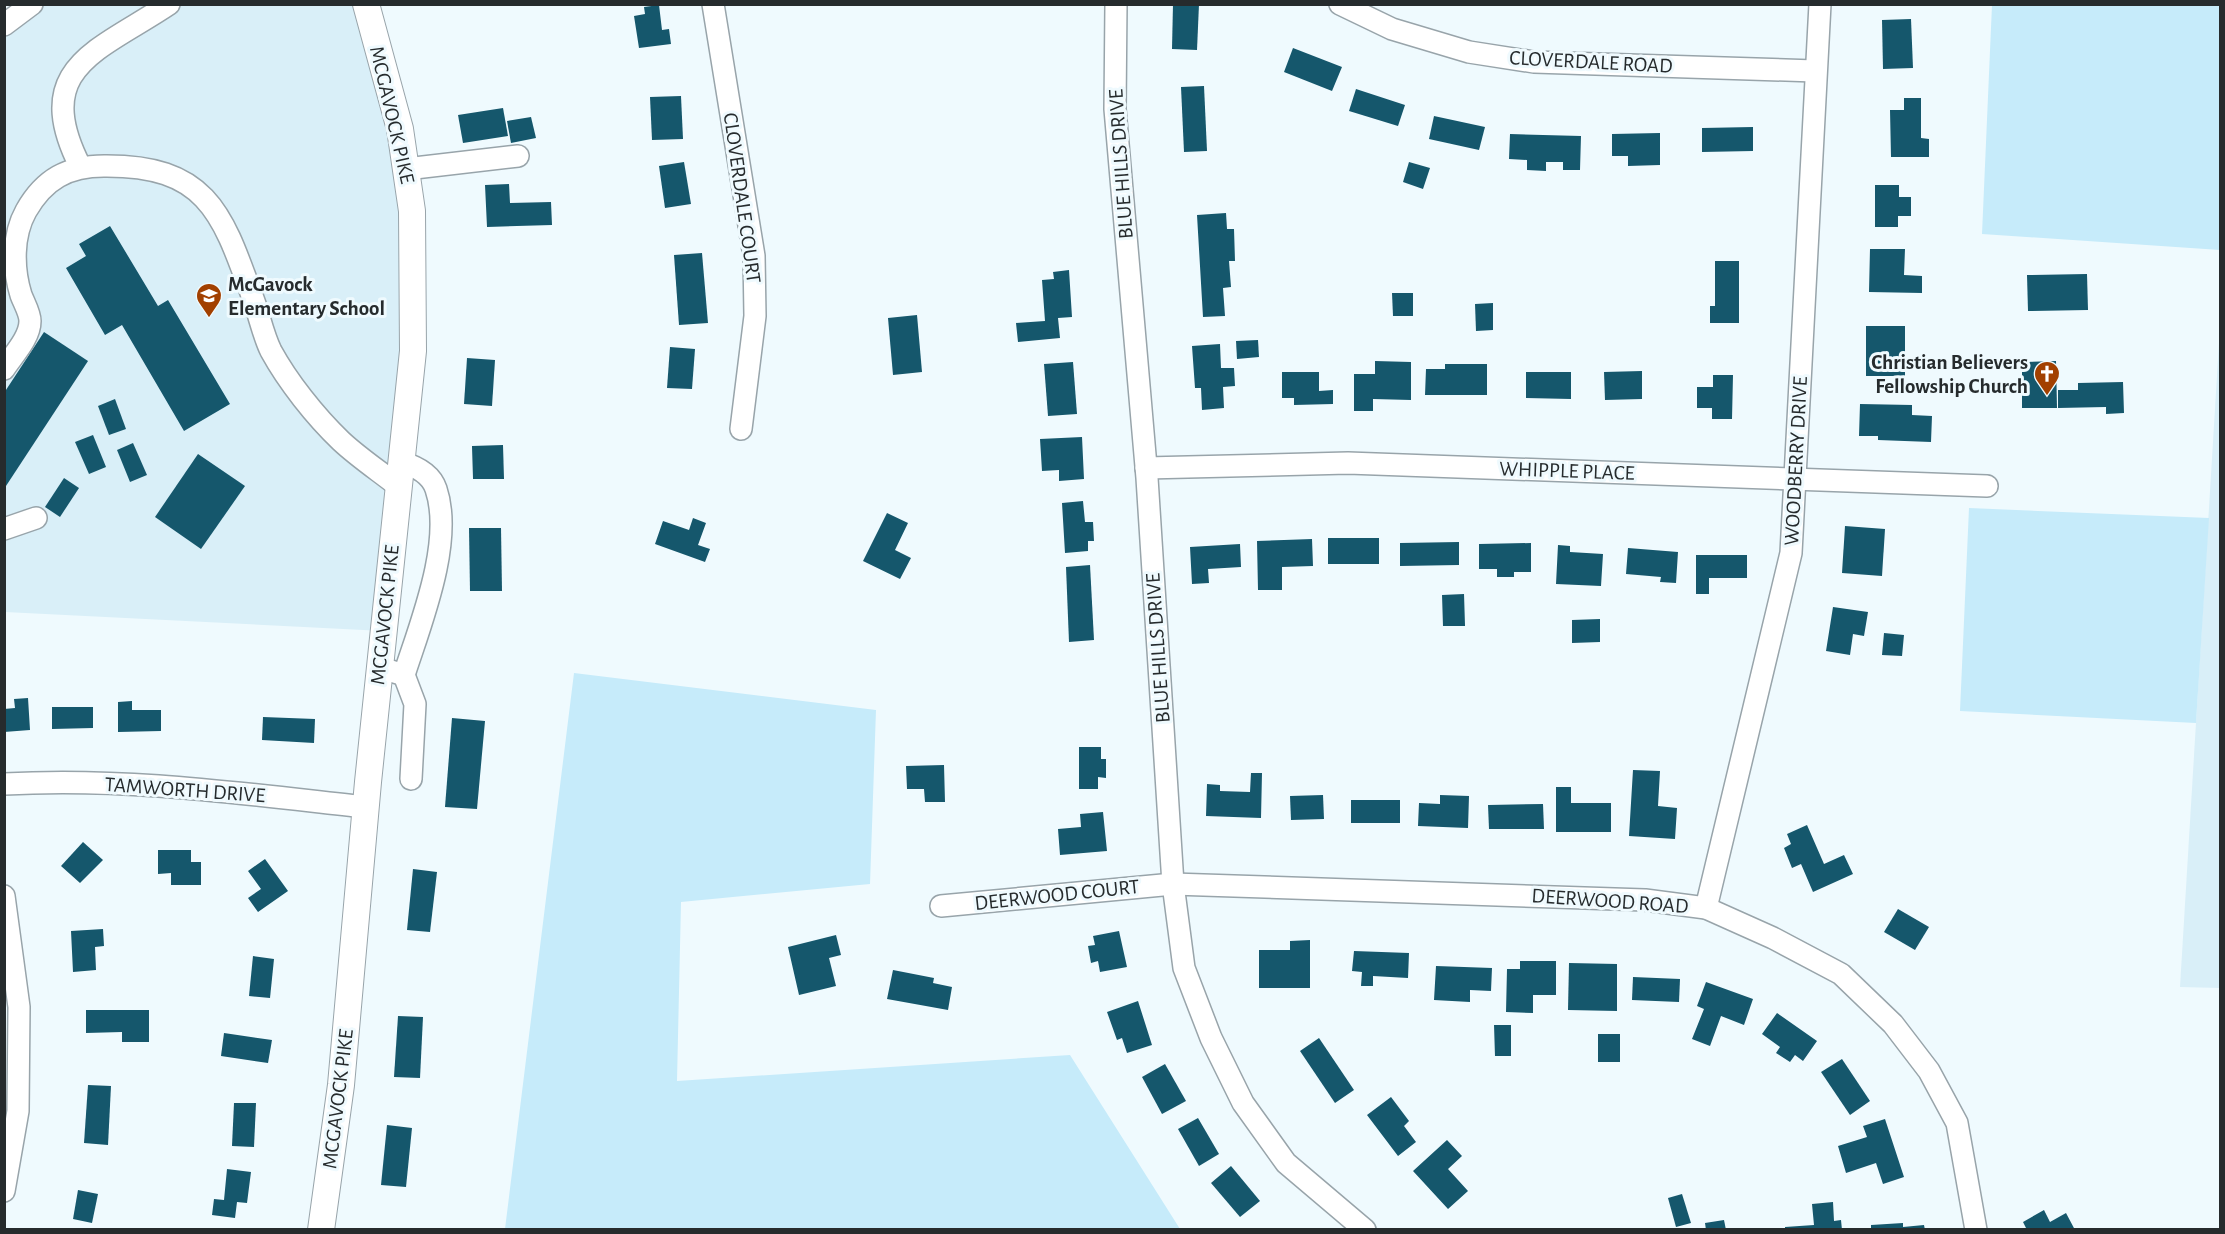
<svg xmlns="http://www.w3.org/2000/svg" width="2225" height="1234" font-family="'Alegreya Sans',sans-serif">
  <rect width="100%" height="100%" fill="#effafe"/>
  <g fill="#d9eff8">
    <polygon points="32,5 366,5 412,211 383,631 5,612 5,25"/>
    <polygon points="2220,326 2220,988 2180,987"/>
  </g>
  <g fill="#c6ebfa">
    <polygon points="1992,5 2220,5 2220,250 1982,234"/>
    <polygon points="1969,508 2209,518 2196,723 1960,711"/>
    <polygon points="574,673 876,710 870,884 681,902 677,1081 1070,1055 1180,1229 505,1229"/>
  </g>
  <g fill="#15576c">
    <polygon points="1173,4 1199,4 1197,50 1172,49"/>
    <polygon points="659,5 662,30 669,29 671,44 639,48 634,16 645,14 644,7"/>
    <polygon points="1911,19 1913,68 1883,69 1882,20"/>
    <polygon points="1293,48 1342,67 1332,91 1284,72"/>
    <polygon points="1204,86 1207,151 1184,152 1181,87"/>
    <polygon points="1356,89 1405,105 1398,126 1349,111"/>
    <polygon points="681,96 683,139 652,140 650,97"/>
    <polygon points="1904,98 1921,98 1921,138 1929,139 1929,157 1891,157 1890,110 1904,110"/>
    <polygon points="503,108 508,136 463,143 458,115"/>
    <polygon points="1434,116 1485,127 1479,150 1429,139"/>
    <polygon points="531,117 536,138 511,143 507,121"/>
    <polygon points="1753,127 1753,151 1702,152 1702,128"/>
    <polygon points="1660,133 1660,165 1628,166 1628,156 1612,156 1612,134"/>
    <polygon points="1510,134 1581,136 1580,170 1563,170 1563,162 1546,162 1546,171 1527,170 1527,160 1509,159"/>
    <polygon points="684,162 691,204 665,208 659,166"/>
    <polygon points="1409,162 1430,168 1423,189 1403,182"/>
    <polygon points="509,184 510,203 551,202 552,225 487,227 485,185"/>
    <polygon points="1875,185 1899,185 1899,197 1911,197 1911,216 1898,216 1898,227 1875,227"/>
    <polygon points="1226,213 1227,229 1234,229 1235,261 1229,261 1231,287 1223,288 1225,316 1203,317 1197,215"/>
    <polygon points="110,226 158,306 168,300 230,404 184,431 122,325 105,335 66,268 86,256 79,244"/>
    <polygon points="1870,249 1905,249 1904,275 1922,276 1922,293 1869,292"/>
    <polygon points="702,253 708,323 679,325 674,255"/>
    <polygon points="1715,261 1739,261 1739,323 1710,323 1710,306 1715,306"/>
    <polygon points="1069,270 1072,317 1058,318 1060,338 1018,342 1016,323 1045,321 1042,280 1054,279 1053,272"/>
    <polygon points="2087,274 2088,310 2028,311 2027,275"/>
    <polygon points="1392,293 1413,293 1413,316 1393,316"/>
    <polygon points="1493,303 1493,330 1476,331 1475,304"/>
    <polygon points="917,315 922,372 893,375 888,318"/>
    <rect x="1866" y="326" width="39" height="50"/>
    <polygon points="44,332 88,361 4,489 4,393"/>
    <polygon points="1258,340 1259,357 1237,359 1236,341"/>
    <polygon points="1220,344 1221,368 1234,368 1235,386 1223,387 1224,408 1202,410 1201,388 1195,388 1192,346"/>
    <polygon points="670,347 695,349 692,389 667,388"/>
    <polygon points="467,358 495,360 492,406 464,404"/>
    <polygon points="1375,361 1411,362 1411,400 1373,399 1373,411 1354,411 1354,374 1375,374"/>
    <polygon points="2056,361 2057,408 2022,408 2022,362"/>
    <polygon points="1073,362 1077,414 1048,416 1044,364"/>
    <polygon points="1445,364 1487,364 1487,395 1425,395 1426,369 1445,369"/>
    <polygon points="1642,371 1642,399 1605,400 1604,372"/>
    <polygon points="1282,372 1319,372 1319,391 1333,390 1333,404 1294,405 1294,398 1282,398"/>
    <polygon points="1526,372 1571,372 1571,399 1526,398"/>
    <polygon points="1713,375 1733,375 1732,419 1712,419 1712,408 1697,408 1697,387 1713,387"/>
    <polygon points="2123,382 2124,413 2106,414 2106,407 2058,408 2058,390 2078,390 2078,383"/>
    <polygon points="115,399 126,429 109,435 98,406"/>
    <polygon points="1860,404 1912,405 1912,415 1932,416 1931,442 1878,440 1878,436 1859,436"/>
    <polygon points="93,435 106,467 89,474 75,442"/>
    <polygon points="1082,437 1084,479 1059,481 1059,470 1042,471 1040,439"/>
    <polygon points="133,443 147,475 130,482 117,450"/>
    <polygon points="503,445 504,479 473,479 472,446"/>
    <polygon points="198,454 245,486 201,549 155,517"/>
    <polygon points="64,478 79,488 60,517 45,507"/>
    <polygon points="1083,501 1085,522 1093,522 1094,541 1088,541 1088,551 1065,553 1062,503"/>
    <polygon points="887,513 908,523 895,550 911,558 900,579 863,561"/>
    <polygon points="693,518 706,523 698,545 710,549 705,562 655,544 663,521 689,530"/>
    <polygon points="1845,526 1885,529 1882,576 1842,573"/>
    <polygon points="469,528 501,528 502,591 470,591"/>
    <rect x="1328" y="538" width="51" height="26"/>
    <polygon points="1312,539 1313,566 1282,567 1282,590 1258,590 1257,541"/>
    <polygon points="1459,542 1459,565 1400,566 1400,543"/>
    <polygon points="1531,543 1531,572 1514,572 1514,577 1497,577 1497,569 1479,569 1479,544"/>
    <polygon points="1240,544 1241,567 1208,569 1209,583 1192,584 1190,547"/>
    <polygon points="1558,545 1570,546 1570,552 1603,554 1601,586 1556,584"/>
    <polygon points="1628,548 1678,552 1676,583 1660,582 1661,577 1626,574"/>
    <polygon points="1696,555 1747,555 1747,578 1709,578 1709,594 1696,594"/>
    <polygon points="1090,565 1094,640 1069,642 1066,567"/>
    <polygon points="1464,594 1465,626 1443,626 1442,595"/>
    <polygon points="1833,607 1868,612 1864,636 1853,634 1850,655 1826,651"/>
    <polygon points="1600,619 1600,642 1572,643 1572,620"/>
    <polygon points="1884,633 1904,635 1902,656 1882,655"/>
    <polygon points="28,698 30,730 4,732 4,709 15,708 14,699"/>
    <polygon points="132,701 132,710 161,710 161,731 118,732 118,702"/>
    <polygon points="52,707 93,707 93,728 52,729"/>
    <polygon points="263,717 315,719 314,743 262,740"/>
    <polygon points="452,718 485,721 477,809 445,807"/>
    <polygon points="1079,747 1101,747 1101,759 1106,759 1106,778 1098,777 1098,789 1079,789"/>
    <polygon points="944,765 945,802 925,802 924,789 907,789 906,766"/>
    <polygon points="1633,770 1660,771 1658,806 1677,808 1675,839 1629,836"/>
    <polygon points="1251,773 1262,773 1261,818 1206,816 1207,784 1220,785 1220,791 1250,792"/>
    <polygon points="1556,787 1571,787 1571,803 1611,803 1611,832 1556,832"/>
    <polygon points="1323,795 1324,819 1291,820 1290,796"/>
    <polygon points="1440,795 1469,796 1468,828 1418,826 1419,803 1440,804"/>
    <rect x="1351" y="800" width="49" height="23"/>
    <polygon points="1543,804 1544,829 1489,829 1488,805"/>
    <polygon points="1103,812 1107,851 1060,855 1058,829 1081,827 1080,814"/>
    <polygon points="1807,825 1824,864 1844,855 1853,874 1813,892 1801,864 1792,868 1784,848 1791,844 1787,834"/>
    <polygon points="83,842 103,860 80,883 61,866"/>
    <polygon points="158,850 191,850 191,862 201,862 201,885 171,885 171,873 158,874"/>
    <polygon points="265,859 288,891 258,912 248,898 261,889 248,871"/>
    <polygon points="413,869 437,872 430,932 407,930"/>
    <polygon points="1898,909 1929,927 1915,950 1884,932"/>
    <polygon points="103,929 104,946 95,947 96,970 73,972 71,931"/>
    <polygon points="1119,931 1127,967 1100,972 1098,961 1091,963 1088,946 1095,945 1093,936"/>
    <polygon points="836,935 841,955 829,958 836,986 799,995 788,947"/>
    <polygon points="1310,940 1310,988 1259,988 1259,950 1290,950 1290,941"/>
    <polygon points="1354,951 1409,953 1408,978 1373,976 1373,986 1361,986 1362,972 1352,971"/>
    <polygon points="253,956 274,959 270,998 249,996"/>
    <polygon points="1520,961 1556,961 1556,995 1533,995 1533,1013 1506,1012 1507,969 1520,969"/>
    <polygon points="1569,963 1617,964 1617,1011 1568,1010"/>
    <polygon points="1436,966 1492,968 1491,991 1470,990 1470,1002 1434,1000"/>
    <polygon points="893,970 934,978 933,983 952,987 948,1010 887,999"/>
    <polygon points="1633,977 1680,979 1679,1002 1632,1000"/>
    <polygon points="1706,982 1753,999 1744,1025 1721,1016 1710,1046 1692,1039 1704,1009 1697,1006"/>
    <polygon points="1138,1001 1152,1045 1127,1053 1122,1038 1117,1040 1107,1012"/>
    <polygon points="86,1010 149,1010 149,1042 122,1042 122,1032 86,1033"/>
    <polygon points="1777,1013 1817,1041 1803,1061 1795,1055 1790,1062 1776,1053 1780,1047 1762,1034"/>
    <polygon points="398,1016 423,1017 420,1078 394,1077"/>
    <polygon points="1494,1025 1511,1025 1511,1056 1495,1056"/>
    <polygon points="224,1033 272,1040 268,1063 221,1056"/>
    <rect x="1598" y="1034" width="22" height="28"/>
    <polygon points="1319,1038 1354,1090 1335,1103 1300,1051"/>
    <polygon points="1842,1059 1870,1101 1850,1115 1821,1072"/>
    <polygon points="1165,1064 1186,1101 1162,1114 1142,1077"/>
    <polygon points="88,1085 111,1086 108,1145 84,1143"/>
    <polygon points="1391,1097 1409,1121 1404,1126 1416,1142 1398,1156 1367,1115"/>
    <polygon points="234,1103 256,1103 254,1147 232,1146"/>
    <polygon points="1198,1118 1219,1154 1199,1166 1178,1129"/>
    <polygon points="1885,1119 1904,1177 1883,1184 1876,1163 1846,1173 1838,1146 1867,1137 1863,1126"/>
    <polygon points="387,1125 412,1128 406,1187 381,1185"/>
    <polygon points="1447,1140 1462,1156 1448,1169 1468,1191 1448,1209 1413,1171"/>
    <polygon points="1231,1166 1260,1201 1240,1217 1211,1183"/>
    <polygon points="227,1169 251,1172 247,1203 237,1202 235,1218 212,1215 214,1199 224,1200"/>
    <polygon points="78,1190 98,1194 92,1223 73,1219"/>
    <polygon points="1682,1194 1691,1223 1676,1227 1668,1198"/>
    <polygon points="1833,1202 1834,1221 1841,1220 1842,1230 1785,1230 1785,1227 1814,1225 1812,1204"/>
    <polygon points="2044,1210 2050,1222 2066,1213 2075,1230 2027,1230 2023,1222"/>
    <polygon points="1724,1220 1726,1230 1706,1230 1705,1223"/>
    <polygon points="1903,1223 1903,1227 1924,1225 1925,1230 1871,1230 1871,1225"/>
  </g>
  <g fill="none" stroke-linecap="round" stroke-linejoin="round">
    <defs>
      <g id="minor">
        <polyline points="713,4 754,256 755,316 741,429"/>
        <polyline points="1116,4 1115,109 1147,478 1173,884 1184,968 1211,1038 1243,1103 1286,1163 1365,1230"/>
        <polyline points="1340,4 1392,29 1469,52 1534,62 1815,71"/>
        <polyline points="4,25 32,4"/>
        <path d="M80 166C30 67 99 51 169 4"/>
        <polyline points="406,169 518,156"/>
        <path d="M4 369C13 355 30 338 30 321 30 313 24 303 21 295 13 269 12 236 26 211 44 179 68 166 104 166 210 165 223 216 255 304 260 319 264 337 271 351 288 382 315 416 341 441 358 457 379 471 398 486"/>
        <path d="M401 462C415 466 431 474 436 489 454 542 420 625 404 675"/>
        <polyline points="1146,468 1348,463 1987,486"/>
        <polyline points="4,529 36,518"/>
        <polyline points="391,671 404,675 415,704 411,779"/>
        <path d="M4 784C127 777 245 794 366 807"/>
        <polyline points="4,896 19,1007 18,1111 4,1191"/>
        <polyline points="941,906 1173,884 1645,900 1706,908 1773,938 1841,974 1893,1024 1929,1071 1957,1123 1976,1230"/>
        <polyline points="1706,908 1791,553 1820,4"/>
      </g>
      <polyline id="major" points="321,1230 341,1085 368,782 413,351 412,211 400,129 366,4"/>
    </defs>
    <use href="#minor" stroke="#98a4aa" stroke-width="24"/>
    <use href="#major" stroke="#98a4aa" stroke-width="28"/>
    <use href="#minor" stroke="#fff" stroke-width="21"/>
    <use href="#major" stroke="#fff" stroke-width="26"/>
  </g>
  <defs>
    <symbol id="school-pin" viewBox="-11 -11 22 30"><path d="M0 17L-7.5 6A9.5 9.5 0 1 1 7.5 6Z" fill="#a24000" stroke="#effafe"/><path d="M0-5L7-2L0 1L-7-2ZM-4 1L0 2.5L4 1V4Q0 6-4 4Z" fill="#fff"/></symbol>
    <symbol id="church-pin" viewBox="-11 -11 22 30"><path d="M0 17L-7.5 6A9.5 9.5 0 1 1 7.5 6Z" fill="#a24000" stroke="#effafe"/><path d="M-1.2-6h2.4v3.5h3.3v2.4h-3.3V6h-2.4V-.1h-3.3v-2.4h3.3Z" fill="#fff"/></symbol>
  </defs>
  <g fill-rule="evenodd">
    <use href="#school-pin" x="194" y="281" width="30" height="40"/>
    <use href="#church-pin" x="2032" y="359" width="30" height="40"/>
  </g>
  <g text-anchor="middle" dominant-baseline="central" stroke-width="6" stroke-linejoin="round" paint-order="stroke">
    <g font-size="21" fill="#262b2d" stroke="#effafe">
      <text transform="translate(1591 62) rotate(3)">CLOVERDALE ROAD</text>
      <text transform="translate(392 115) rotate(77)">MCGAVOCK PIKE</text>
      <text transform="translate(1121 164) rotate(-94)">BLUE HILLS DRIVE</text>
      <text transform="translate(742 198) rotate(82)">CLOVERDALE COURT</text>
      <text transform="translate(1796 461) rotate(-87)">WOODBERRY DRIVE</text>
      <text transform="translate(1567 471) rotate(2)">WHIPPLE PLACE</text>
      <text transform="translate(385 615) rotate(-84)">MCGAVOCK PIKE</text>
      <text transform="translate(1158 648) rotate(-94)">BLUE HILLS DRIVE</text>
      <text transform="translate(185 790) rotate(4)">TAMWORTH DRIVE</text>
      <text transform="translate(1057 895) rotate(-6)">DEERWOOD COURT</text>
      <text transform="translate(1610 901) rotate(4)">DEERWOOD ROAD</text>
      <text transform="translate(338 1099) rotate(-83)">MCGAVOCK PIKE</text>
    </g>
    <g font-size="21" font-weight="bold" fill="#262b2d" stroke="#effafe" text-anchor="start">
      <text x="228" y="284">McGavock<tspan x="228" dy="24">Elementary School</tspan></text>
      <text x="2028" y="362" text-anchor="end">Christian Believers<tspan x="2028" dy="24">Fellowship Church</tspan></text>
    </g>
  </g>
  <rect width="2225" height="1234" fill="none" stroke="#262b2d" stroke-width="12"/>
</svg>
